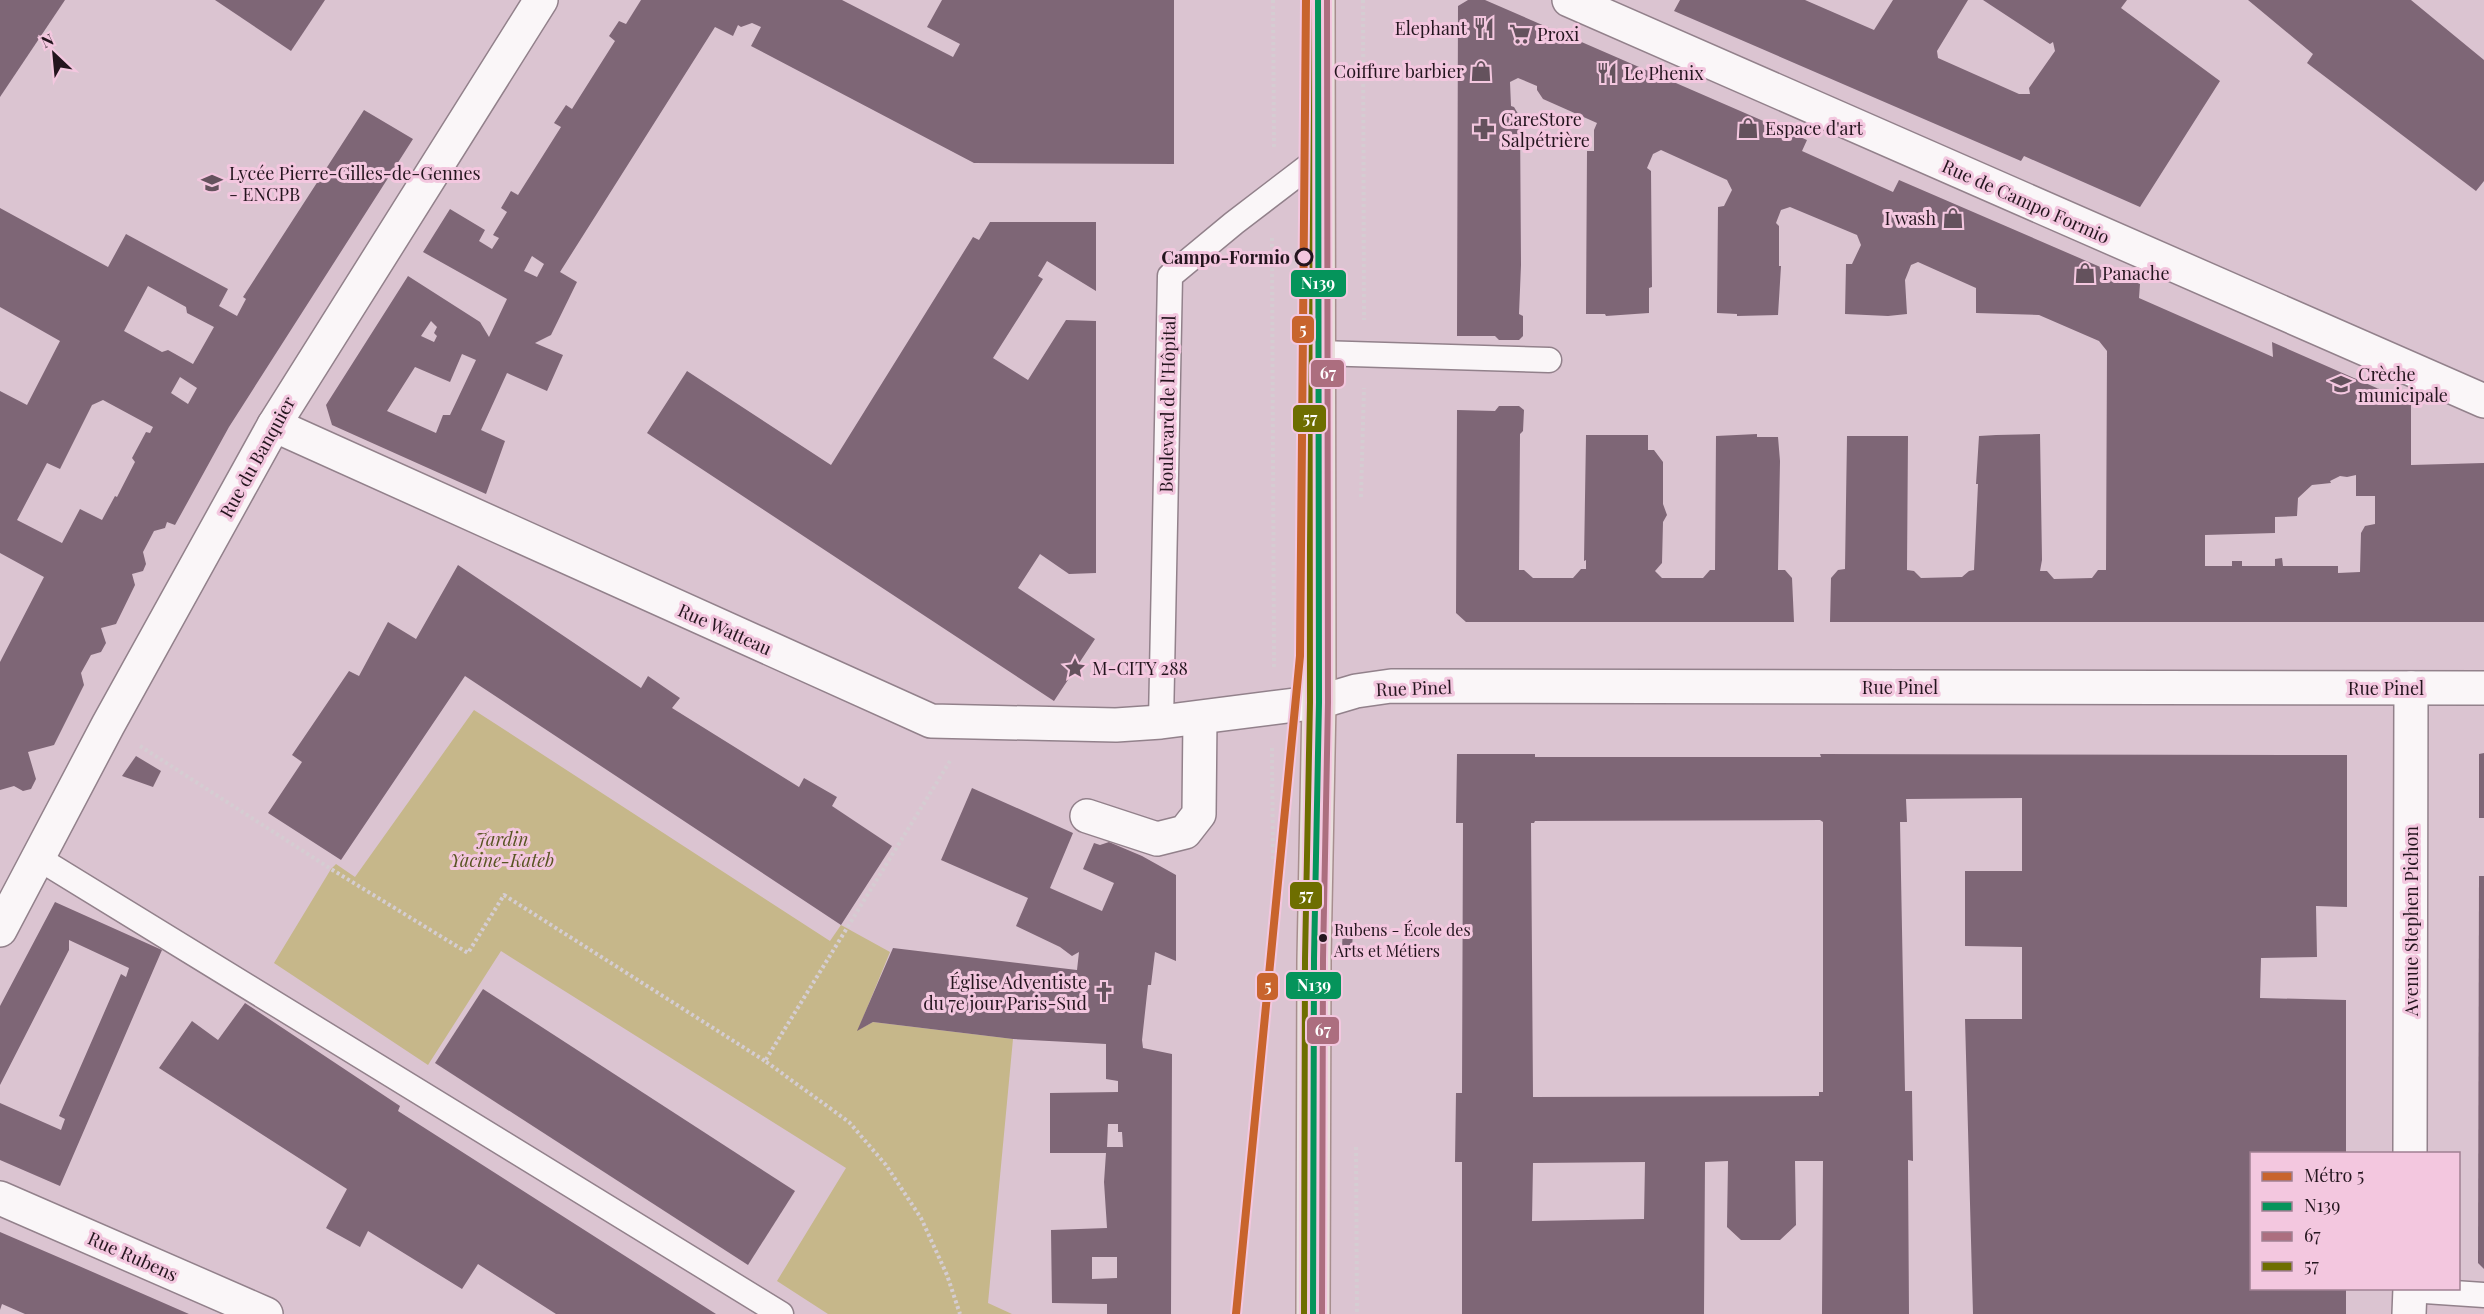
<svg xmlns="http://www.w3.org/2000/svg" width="2484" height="1314" font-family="'Playfair Display',serif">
  <rect width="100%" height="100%" fill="#dbc4d1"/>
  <polygon fill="#c6b78a" points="474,710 830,941 841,925 890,952 858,1030 873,1022 1013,1039 988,1303 1012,1314 828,1314 777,1281 846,1168 501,951 428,1065 274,963 331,869 336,864 355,877"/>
  <g fill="#7e6676" fill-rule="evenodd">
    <polygon points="0,0 65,0 0,97"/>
    <polygon points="215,0 325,0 291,51"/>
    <path d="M641 0H842L953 57 960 44 927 27 942 0H1174V164L974 163 751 46 761 27 752 23 741 27 738 25 733 36 715 27 560 272 577 282 551 335 535 343 563 355 547 391 507 373 481 430 505 441 486 494 332 425 326 405 408 276 480 322 489 337 507 299 423 252 450 209 485 230 479 241 492 249 499 238 493 235 507 212 501 208 511 191 518 195 561 127 554 123 566 105 572 109 615 41 609 36 619 21 626 24ZM532 256 544 264 537 277 524 271ZM431 321 437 327 434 333 437 336 434 342 421 336ZM462 354 476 360 450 415H443L436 433 387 411 415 367 450 382Z"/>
    <path d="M1468 0H1485L1807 140 1802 151 1893 192 1899 180 2135 282 2140 284 2139 298 2273 357 2272 342 2411 403V465L2484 463V622H1830L1831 578 1838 570 1845 569 1847 436H1908L1907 570 1914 571 1921 578 1962 577 1969 571 1974 570 1978 484H1976L1979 436 1996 435 2040 434 2042 560 2040 571H2047L2054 579 2092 578 2098 570H2106L2107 351 2099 341 2039 315 1976 313V288L1918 262 1911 265 1905 280 1907 314 1888 316 1845 314 1846 264H1852L1861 245 1857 235 1790 207 1781 210 1776 223 1779 226V266H1781L1778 315 1737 316V314L1717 313 1718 207 1724 206 1732 190 1727 180 1661 150 1653 154 1647 168 1651 171 1652 287 1649 288V313L1606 316 1605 314H1586L1587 151H1594V130L1597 123 1543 99 1537 90V86L1518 78 1510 82 1511 106 1514 107 1520 117 1521 265 1519 314 1523 316V336L1519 340H1499L1495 336H1457L1458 6ZM2356 475V496H2375V524L2365 526 2361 533 2360 572 2338 573V566H2283L2282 558 2275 559V566H2242V561H2232V566H2205V535L2275 533V517L2297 516 2298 498 2312 485 2331 483 2330 481 2340 476 2347 477Z"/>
    <polygon points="1680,0 1805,0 1874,30 1893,0 1968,0 1937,51 1938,58 2019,94 2030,94 2029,88 2055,51 2053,42 2050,44 1983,0 2127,0 2121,8 2220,81 2140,207 2024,156 2021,161 1674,11"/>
    <polygon points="2248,0 2411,0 2484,60 2484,181 2476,191 2307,63 2313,54"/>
    <path d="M364 110 413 139 229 427 175 525 167 522 165 528 154 531 143 552 146 564 143 571 132 574 135 585 116 624 101 628 106 643 101 652 91 655 81 673 84 685 54 745 28 752 36 779 31 789 23 791 14 786 0 790V662L44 577 0 553V391L27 405 60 341 0 307V208L108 267 126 234 228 289 219 306 237 316 246 299 243 297ZM148 286 186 307 187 313 214 327 193 364 168 350 162 352 124 331ZM180 377 197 388 188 404 171 393ZM103 400 153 427 150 433 146 432 132 458 135 462 117 497 115 496 102 520 80 509 62 543 17 520 47 463 60 469 92 405Z"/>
    <polygon points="990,222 1096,222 1096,291 1047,261 1038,276 1043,279 993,358 1028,380 1066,320 1096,321 1096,573 1069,574 1040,554 1018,588 1095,639 1054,701 647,433 687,371 831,465 973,237 979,240"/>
    <polygon points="1499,406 1519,406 1524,410 1523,431 1520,434 1519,570 1524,570 1533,578 1573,578 1581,569 1586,569 1586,560 1584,561 1586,435 1648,435 1648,450 1654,450 1663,462 1663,504 1667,515 1663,522 1662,563 1655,571 1662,578 1703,578 1710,570 1715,570 1716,436 1757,434 1757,437 1778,437 1780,461 1778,570 1785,570 1792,578 1794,622 1466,622 1456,613 1457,410 1495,411"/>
    <polygon points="458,565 641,688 648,676 680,698 672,708 799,787 804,778 837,797 832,806 892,846 841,925 465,676 341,860 268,813 302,762 292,755 349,671 359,676 388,622 416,639"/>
    <polygon points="2484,753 2484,818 2479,818 2479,754"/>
    <path d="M1457 754H1535V757H1821L1820 754 2347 755V907L2316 906 2317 957 2261 958 2260 998 2346 1000V1154H2252V1288H2346V1314H1973L1965 1019H2022V947L1965 946V871H2022V798L1906 799 1907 822H1900L1905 1091H1912L1913 1161 1908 1160 1909 1314H1822L1823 1161H1795L1796 1225 1780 1240H1741L1727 1227 1728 1161 1705 1162 1704 1314H1462V1162H1455L1456 1093H1462L1463 823H1456ZM1820 820 1823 822V1092H1819V1096L1533 1097 1531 823H1534L1535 821ZM1645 1162 1644 1219 1532 1221 1533 1163Z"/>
    <polygon points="136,756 161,771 153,787 122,776"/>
    <path d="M972 788 1073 833 1050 888 1102 911 1114 883 1083 869 1094 843 1100 845 1109 842 1142 856 1176 875V961L1155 952 1151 985H1148L1142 1040 1143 1048 1172 1054 1171 1314H1107V1304L1052 1303 1051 1230 1107 1228 1104 1182 1106 1153H1050V1093L1118 1092V1081L1106 1079V1044L1013 1039 873 1022 857 1031 893 948 1077 970 1079 952 1072 956 1060 947 1016 926 1028 898 941 860ZM1108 1124H1118V1132H1122L1123 1147H1107ZM1092 1257H1117V1278L1092 1279Z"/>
    <polygon points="2479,876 2484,876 2484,1269 2478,1263"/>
    <polygon points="55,902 162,950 60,1186 0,1160 0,1103 61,1130 65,1119 59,1116 121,974 126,977 129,968 69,940 69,950 0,1085 0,1006"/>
    <polygon points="1343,926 1353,928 1352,951 1342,948"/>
    <polygon points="483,989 795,1191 748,1265 435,1063"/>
    <polygon points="245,1003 400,1106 398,1111 716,1314 556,1314 478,1264 462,1289 368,1231 360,1247 326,1228 347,1189 159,1068 192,1021 218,1040"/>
    <polygon points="0,1232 79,1266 189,1314 25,1314 2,1304 0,1310"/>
  </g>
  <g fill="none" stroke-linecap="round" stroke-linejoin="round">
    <defs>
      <g id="lane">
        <polyline points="1318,353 1549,360"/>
        <polyline points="1161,722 1170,276 1234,223 1319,158"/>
        <polyline points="38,858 781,1314"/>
        <polyline points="2410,1290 2484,1295"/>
      </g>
      <g id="street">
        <polyline points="1569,0 2484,401"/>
        <polyline points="274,425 931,721 1116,725 1161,722 1319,702 1356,691 1391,686 2484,688"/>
        <polyline points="1087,816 1157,839 1185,832 1199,814 1200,718"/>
        <polyline points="0,930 108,725 274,425 541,0"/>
        <polyline points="2410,1154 2411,688"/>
        <polyline points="0,1198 266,1314"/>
        <polyline points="2409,1314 2410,1288"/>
      </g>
      <polyline id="primary" points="1313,1314 1314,959 1319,702 1318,0"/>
    </defs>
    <use href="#lane" stroke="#92818b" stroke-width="27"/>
    <use href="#street" stroke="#92818b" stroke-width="36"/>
    <use href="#primary" stroke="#a78e8e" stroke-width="36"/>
    <g stroke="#d5cdd2" stroke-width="4" stroke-dasharray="3 3" stroke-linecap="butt">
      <polyline points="1273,0 1274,149"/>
      <polyline points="1363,0 1364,320"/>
      <polyline points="1272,238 1274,668"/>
      <polyline points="1361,497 1364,388"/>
      <polyline points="140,746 331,869 468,953 504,895 765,1061"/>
      <polyline points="1272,748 1273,860"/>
      <polyline points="950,761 765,1061 849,1122 886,1165 921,1218 947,1275 960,1314"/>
      <polyline points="1356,1147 1357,1314"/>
    </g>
    <use href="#lane" stroke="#faf6f8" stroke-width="24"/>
    <use href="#street" stroke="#faf6f8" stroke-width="33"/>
    <use href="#primary" stroke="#e9dedc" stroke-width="33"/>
    <defs>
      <polyline id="bus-1" points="1313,1314 1314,959 1319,702 1318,0"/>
      <polyline id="bus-2" points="1322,1314 1323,959 1328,702 1327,0"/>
      <polyline id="bus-3" points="1304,1314 1305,959 1310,702 1309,0"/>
    </defs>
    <use href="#bus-1" stroke="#f3c7df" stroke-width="10"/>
    <use href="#bus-2" stroke="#f3c7df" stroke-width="10"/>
    <use href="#bus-3" stroke="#f3c7df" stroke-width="10"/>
    <use href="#bus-1" stroke="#05945b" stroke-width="6"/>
    <use href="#bus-2" stroke="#ac6e7f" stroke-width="6"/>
    <use href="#bus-3" stroke="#6e6e00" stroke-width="6"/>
    <defs>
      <polyline id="metro-1" points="1236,1314 1300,656 1306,0"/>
    </defs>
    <use href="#metro-1" stroke="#f3c7df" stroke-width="12"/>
    <use href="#metro-1" stroke="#c8642d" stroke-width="8"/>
  </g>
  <defs>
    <symbol id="restaurant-bare" viewBox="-9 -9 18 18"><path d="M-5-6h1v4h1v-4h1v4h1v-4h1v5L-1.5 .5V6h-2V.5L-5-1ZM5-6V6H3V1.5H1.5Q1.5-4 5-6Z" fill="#64525d" stroke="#f3c7df" stroke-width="2.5" paint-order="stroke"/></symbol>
    <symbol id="supermarket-bare" viewBox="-9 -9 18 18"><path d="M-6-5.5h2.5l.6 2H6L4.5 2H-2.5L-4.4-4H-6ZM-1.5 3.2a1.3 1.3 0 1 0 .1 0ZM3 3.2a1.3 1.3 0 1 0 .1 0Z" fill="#64525d" stroke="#f3c7df" stroke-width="2.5" paint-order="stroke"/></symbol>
    <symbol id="shop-bare" viewBox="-9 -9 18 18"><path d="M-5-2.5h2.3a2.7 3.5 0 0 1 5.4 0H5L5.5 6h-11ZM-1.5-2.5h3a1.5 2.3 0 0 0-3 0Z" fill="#64525d" stroke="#f3c7df" stroke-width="2.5" paint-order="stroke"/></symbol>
    <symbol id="pharmacy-bare" viewBox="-9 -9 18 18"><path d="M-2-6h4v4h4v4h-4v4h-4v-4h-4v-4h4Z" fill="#64525d" stroke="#f3c7df" stroke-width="2.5" paint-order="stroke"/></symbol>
    <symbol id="school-bare" viewBox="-9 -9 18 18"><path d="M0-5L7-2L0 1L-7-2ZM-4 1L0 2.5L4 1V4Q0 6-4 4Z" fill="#64525d" stroke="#f3c7df" stroke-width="2.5" paint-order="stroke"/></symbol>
    <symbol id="sight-bare" viewBox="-9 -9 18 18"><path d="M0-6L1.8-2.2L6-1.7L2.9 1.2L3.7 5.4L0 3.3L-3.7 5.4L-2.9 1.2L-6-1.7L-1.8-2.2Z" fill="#64525d" stroke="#f3c7df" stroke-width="2.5" paint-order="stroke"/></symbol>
    <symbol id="church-bare" viewBox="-9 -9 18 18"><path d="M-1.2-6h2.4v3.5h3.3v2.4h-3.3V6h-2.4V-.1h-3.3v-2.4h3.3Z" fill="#64525d" stroke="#f3c7df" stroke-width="2.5" paint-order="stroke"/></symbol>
  </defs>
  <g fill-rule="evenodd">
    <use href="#restaurant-bare" x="1469" y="13" width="30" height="30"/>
    <use href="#supermarket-bare" x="1505" y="19" width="30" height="30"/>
    <use href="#shop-bare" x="1466" y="56" width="30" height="30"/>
    <use href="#restaurant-bare" x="1592" y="58" width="30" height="30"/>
    <use href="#shop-bare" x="1733" y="113" width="30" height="30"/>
    <use href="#pharmacy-bare" x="1469" y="114" width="30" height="30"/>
    <use href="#school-bare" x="197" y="168" width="30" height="30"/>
    <use href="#shop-bare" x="1938" y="203" width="30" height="30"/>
    <use href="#shop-bare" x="2070" y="258" width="30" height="30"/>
    <use href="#school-bare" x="2326" y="369" width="30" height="30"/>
    <use href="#sight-bare" x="1060" y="653" width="30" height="30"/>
    <use href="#church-bare" x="1089" y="977" width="30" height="30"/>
  </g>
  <circle fill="#f3c7df" stroke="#24151e" stroke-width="3" cx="1304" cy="257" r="8"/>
  <circle fill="#24151e" stroke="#f3c7df" stroke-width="2" cx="1323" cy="938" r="5"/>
  <g text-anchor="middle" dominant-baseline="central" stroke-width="6" stroke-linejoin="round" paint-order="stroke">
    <g font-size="16" fill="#24151e" stroke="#f3c7df" text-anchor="start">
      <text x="1334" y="929">Rubens - École des<tspan x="1334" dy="21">Arts et Métiers</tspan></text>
    </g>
    <g font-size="18" fill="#24151e" stroke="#f3c7df" text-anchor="start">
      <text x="1467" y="28" text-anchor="end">Elephant</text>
      <text x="1537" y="34">Proxi</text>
      <text x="1464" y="71" text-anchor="end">Coiffure barbier</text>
      <text x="1624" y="73">Le Phenix</text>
      <text x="1501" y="119">CareStore<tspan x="1501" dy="21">Salpétrière</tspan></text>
      <text x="1765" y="128">Espace d'art</text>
      <text x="229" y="173">Lycée Pierre-Gilles-de-Gennes<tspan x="229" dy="21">- ENCPB</tspan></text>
      <text x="1936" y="218" text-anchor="end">I wash</text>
      <text x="2102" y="273">Panache</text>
      <text x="2358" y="374">Crèche<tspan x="2358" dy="21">municipale</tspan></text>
      <text x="1092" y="668">M-CITY 288</text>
      <text x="1087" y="982" text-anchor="end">Église Adventiste<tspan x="1087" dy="21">du 7e jour Paris-Sud</tspan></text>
    </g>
    <g font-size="18" fill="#24151e" stroke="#f3c7df">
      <text transform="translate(2026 201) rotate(24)">Rue de Campo Formio</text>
      <text transform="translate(1167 404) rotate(-89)">Boulevard de l'Hôpital</text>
      <text transform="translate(257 457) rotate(-61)">Rue du Banquier</text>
      <text transform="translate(725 629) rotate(24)">Rue Watteau</text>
      <text x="1900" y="687">Rue Pinel</text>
      <text transform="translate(1414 688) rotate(-2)">Rue Pinel</text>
      <text x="2386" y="688">Rue Pinel</text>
      <text transform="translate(2411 921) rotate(-90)">Avenue Stephen Pichon</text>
      <text transform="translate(133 1256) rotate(24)">Rue Rubens</text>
    </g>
    <g font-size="18" font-weight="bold" fill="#24151e" stroke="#f3c7df" text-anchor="end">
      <text x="1290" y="257">Campo-Formio</text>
    </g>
    <g font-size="18" font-style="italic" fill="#585422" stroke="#f3c7df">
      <text x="502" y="839">Jardin<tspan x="502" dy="21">Yacine-Kateb</tspan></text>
    </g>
  </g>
  <g stroke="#f3c7df" stroke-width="2">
    <rect x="1290" y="269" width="57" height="29" rx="6" fill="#05945b"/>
    <rect x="1291" y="315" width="24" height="29" rx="6" fill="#c8642d"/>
    <rect x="1310" y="359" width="35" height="29" rx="6" fill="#ac6e7f"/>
    <rect x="1292" y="404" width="35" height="29" rx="6" fill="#6e6e00"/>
    <rect x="1289" y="881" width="34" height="29" rx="6" fill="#6e6e00"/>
    <rect x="1285" y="971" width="57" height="29" rx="6" fill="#05945b"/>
    <rect x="1256" y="972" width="23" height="29" rx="6" fill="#c8642d"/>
    <rect x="1306" y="1016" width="34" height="29" rx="6" fill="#ac6e7f"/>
  </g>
  <g font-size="16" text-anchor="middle" font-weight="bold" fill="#fff">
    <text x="1318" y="289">N139</text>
    <text x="1303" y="335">5</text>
    <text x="1328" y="379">67</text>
    <text x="1310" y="424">57</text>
    <text x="1306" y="901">57</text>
    <text x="1314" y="991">N139</text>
    <text x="1268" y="992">5</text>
    <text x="1323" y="1036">67</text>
  </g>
  <rect x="2250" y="1152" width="210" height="138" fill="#f3c7df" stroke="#a08092" stroke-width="1.5"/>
  <rect x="2262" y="1172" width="30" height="9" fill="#c8642d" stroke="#a08092" stroke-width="1.5"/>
  <text x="2304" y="1182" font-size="18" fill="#24151e">Métro 5</text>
  <rect x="2262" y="1202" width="30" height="9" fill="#05945b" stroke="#a08092" stroke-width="1.5"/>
  <text x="2304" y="1212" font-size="18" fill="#24151e">N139</text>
  <rect x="2262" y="1232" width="30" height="9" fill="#ac6e7f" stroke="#a08092" stroke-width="1.5"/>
  <text x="2304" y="1242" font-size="18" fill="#24151e">67</text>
  <rect x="2262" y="1262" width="30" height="9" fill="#6e6e00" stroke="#a08092" stroke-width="1.5"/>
  <text x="2304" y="1272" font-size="18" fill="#24151e">57</text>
  <g transform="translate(54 54) rotate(334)" stroke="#f3c7df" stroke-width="4.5" paint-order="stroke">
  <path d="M0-4.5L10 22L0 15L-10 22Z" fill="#24151e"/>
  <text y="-9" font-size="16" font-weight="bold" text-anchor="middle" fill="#24151e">N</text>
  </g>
</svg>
